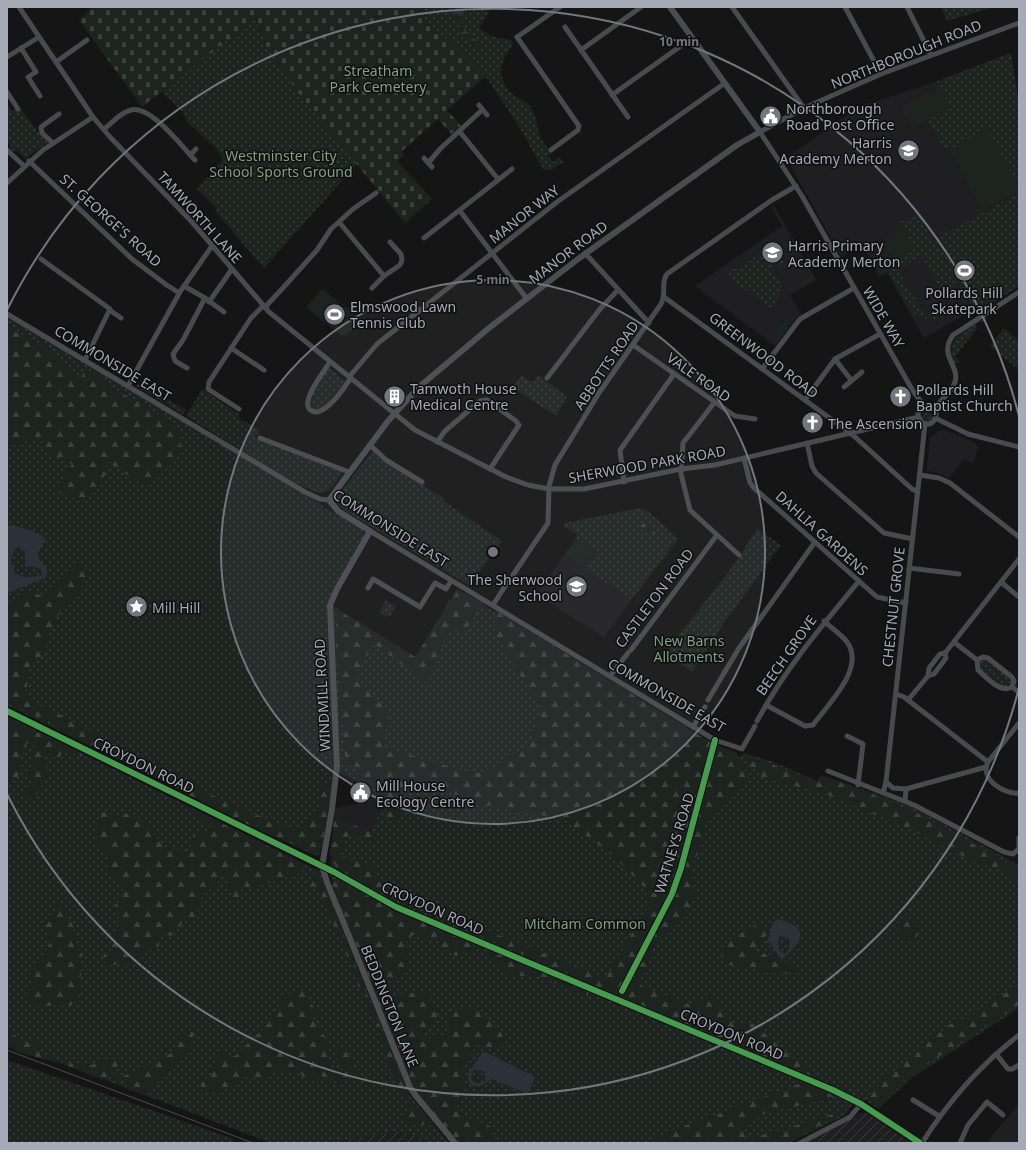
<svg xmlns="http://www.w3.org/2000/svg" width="1026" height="1150" font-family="'Noto Sans',sans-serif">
  <defs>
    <pattern id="industrial-furrows" width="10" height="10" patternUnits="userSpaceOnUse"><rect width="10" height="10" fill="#1f1f21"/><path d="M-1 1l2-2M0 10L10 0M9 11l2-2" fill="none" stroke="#3d3d3f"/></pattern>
    <pattern id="green-dots" width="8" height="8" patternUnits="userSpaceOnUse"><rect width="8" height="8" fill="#1d241f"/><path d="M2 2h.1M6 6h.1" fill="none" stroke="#3b413d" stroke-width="1.8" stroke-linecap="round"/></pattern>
    <pattern id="forest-firs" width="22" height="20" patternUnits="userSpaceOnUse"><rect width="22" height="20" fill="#1d241f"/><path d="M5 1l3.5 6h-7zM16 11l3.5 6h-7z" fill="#3b413d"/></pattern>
    <pattern id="wetland-marsh" width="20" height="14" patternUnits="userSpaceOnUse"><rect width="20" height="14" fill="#1d241f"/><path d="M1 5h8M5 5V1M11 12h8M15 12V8" fill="none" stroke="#3b413d"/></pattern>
    <pattern id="cemetery-stones" width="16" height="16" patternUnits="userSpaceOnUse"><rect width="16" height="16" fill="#1d241f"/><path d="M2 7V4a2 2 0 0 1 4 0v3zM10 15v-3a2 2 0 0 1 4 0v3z" fill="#3b413d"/></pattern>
  </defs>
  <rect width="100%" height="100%" fill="#151515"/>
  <g fill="#1f1f21">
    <polygon points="1011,53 1019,105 1019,193 933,241 973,310 924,338 887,273 879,277 862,244 841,256 786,158 860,106 927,85"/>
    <polygon points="774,205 816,280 790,295 801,314 797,317 775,346 695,286 782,226 771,207"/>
    <polygon points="943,429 976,443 978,448 973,464 964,459 949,478 941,474 927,471 930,437"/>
    <polygon points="576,538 611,561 600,580 632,599 604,637 537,595"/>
    <polygon points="369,787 387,798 372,833 338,821 344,806 361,803"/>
    <polygon points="1019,1104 1019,1143 986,1143"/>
  </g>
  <g fill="url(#industrial-furrows)">
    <polygon points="861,1113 867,1113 911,1143 805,1143"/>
    <polygon points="400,1131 434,1143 325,1143"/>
  </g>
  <g fill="url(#green-dots)">
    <path d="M423 7H491L479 29 494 37 511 40 513 45C499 62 495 80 515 96 521 100 528 102 532 109 537 116 536 125 539 132 541 140 547 147 551 154L548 156 553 162 560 157 563 162 551 170 543 169 518 125 488 80 450 42 417 14Z"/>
    <polygon points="941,7 994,7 947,21"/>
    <polygon points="255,18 267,47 299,94 357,164 264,268 215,211 217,208 197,189 223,159 216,148 187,122 183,112 161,91"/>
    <polygon points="1011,53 1019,105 1019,186 987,129 953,148 951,146 945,149 928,120 951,107 937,81"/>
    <polygon points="7,103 12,111 20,108 42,137 48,142 25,159 16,149 13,152 9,148 11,146 7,142"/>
    <polygon points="1019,193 1019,286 976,314 958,284 943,293 922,257 910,262 898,271 926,316 940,308 944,316 937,320 915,316 883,262 884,261 893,263 915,249 900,222 910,217 919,217 933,240"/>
    <polygon points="775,249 786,267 781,270 774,257 768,260 783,289 771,309 726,275 732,269 736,269 763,252 766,256"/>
    <path d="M988 316 984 322H979L976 325 977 329 955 356 960 362 955 364C940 339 970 327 988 316Z"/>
    <path d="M7 317 319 503C331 515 353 518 364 532L365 535 329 601 334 780 322 846 319 854 316 856 7 705Z"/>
    <polygon points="1004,328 1019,341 1019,362 1017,365 1019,370 990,346"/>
    <polygon points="329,368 345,381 333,399 319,410 313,409 310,403 315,387"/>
    <polygon points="522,375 532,383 539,375 567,397 556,416 512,387"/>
    <polygon points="138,384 185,409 184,415 136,386"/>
    <path d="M202 389 239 414 238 417 260 431 254 438 343 472C338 478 331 493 322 493 307 494 206 428 186 416Z"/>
    <circle cx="927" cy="416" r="5.5"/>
    <path d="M373 451 380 459 442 497 445 502 502 541 469 585 347 512C340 508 334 502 339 494Z"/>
    <polygon points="641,508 649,512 678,539 632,599 585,570 597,552 576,538 578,535 564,526 564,523"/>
    <polygon points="757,529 781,545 723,624 692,672 665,653 736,562"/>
    <polygon points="457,589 708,742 740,757 743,753 774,762 817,781 821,775 910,806 1019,865 1019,1008 910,1079 878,1109 866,1100 851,1106 846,1115 789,1143 461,1143 382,1007 345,921 330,875 335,822 339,819 371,832 386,801 383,796 339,772 333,606 415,657"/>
    <polygon points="386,600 396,606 390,616 387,615 386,617 379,612"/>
    <polygon points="985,659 1009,677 1012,682 1009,686 1003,687 981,670 978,667 980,661"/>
    <polygon points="7,716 317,870 411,1097 449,1143 434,1143 400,1131 325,1143 271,1143 63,1064 18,1052 7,1043"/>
    <polygon points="7,1060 13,1062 234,1139 233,1143 7,1143"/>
  </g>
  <g fill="url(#forest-firs)">
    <polygon points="7,327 49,349 64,368 81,379 85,368 125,395 181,427 180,456 151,484 137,482 107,460 106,474 90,495 81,501 57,492 65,474 72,464 52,455 39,438 11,446 7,445"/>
    <polygon points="647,522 656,529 654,535 647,534 642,530 641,525"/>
    <polygon points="78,564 90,574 76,595 59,614 47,640 45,654 29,669 26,694 38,705 63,716 202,791 292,830 307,825 313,811 319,812 322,783 332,783 322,846 317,854 270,835 228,815 7,702 7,604 30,590 43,597"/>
    <path d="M458 590 485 603 464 632H449L427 683 374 644 355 675 388 711 384 747 474 774 497 766 530 742 542 708 514 666 494 631 495 610 712 743 737 753 747 771V780L743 787 706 821 699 851 690 869 695 894 690 906 674 925 660 936 640 976 641 986 688 1004 709 996C716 1002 733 1025 740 1026 743 1026 748 1024 752 1023L817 1078 591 984 363 884 336 867 330 854 335 809 344 806 339 819 376 834 373 842 347 836 340 855 375 867 376 877 393 890 483 929 606 978 648 906 645 888 614 856 562 818 500 809 438 789 409 792 397 824 384 817 389 797 354 778 363 768 346 765 336 646V609L415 657Z"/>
    <polygon points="10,719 82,754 81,757 64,749 58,761 45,750 44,760 49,776 33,800 23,795 34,785 27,771 36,746 27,743 19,760 19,775 7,789 7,722"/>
    <polygon points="745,754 818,782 822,776 857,788 921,815 1019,869 1019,883 999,865 996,869 979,864 914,831 828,795 762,777 746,761"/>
    <path d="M193 809 305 865 299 874 252 888 243 886 239 897 233 901 224 871 216 886 203 895 198 905 197 921H184L172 936 160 933 159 946 139 954 128 966 117 964 108 966 103 956 112 949C111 930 124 926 115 904L120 901 123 889 108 873 110 855 96 842C97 831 96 821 104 812L117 815 133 814 150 828 163 846 189 852 194 832 205 833 211 826 196 816Z"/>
    <polygon points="317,869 320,871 365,990 410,1099 429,1123 415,1126 403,1117 409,1106 390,1071 383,1042 357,983 343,944 318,887 306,886 314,877 313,871"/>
    <path d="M336 881 475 944 471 951 456 956 442 948 436 938 425 940 416 931 406 942 410 950 406 957 411 966 392 983 377 971 375 981 390 1009 393 997 407 993H427L436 1008 438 1019 418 1038 446 1037 449 1014 456 1010 476 1005 499 1030 507 1044 492 1049 478 1044C463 1064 458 1067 466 1092L458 1101V1113L492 1127 491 1136 505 1143H459L417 1094 384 1016 332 884Z"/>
    <path d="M56 900C64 910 73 921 75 934 77 943 75 947 82 955L80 998 71 1005 36 1006 23 999 32 986 29 971 40 960 50 943 46 922 54 917Z"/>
    <polygon points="906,917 912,919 918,926 917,936 911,942 900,935 897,926 901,921"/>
    <path d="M760 923 764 926 767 935 760 941 755 950 786 962 801 973 779 974 729 965 721 955C726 938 744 931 760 923Z"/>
    <polygon points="488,950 588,991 588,996 539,977 510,975 489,958"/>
    <polygon points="1019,986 1019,1004 924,1066 879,1105 867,1097 890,1073 949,1025 972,1015 991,1000"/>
    <polygon points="299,988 307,992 309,1001 320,1014 312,1018 330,1044 327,1057 336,1070 346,1070 337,1057 338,1044 348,1051 359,1072 340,1084 329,1082 321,1075 314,1083 306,1081 301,1074 278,1071 266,1079 245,1077 224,1091 202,1093 200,1078 210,1078 214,1063 222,1052 230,1057 235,1056 272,1020 281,1001"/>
    <path d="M193 1027C193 1032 194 1039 192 1043 184 1063 160 1082 143 1094L129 1090 123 1081 108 1077 103 1080 63 1064 18 1052 7 1046V1028L22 1042 27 1043 33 1041 42 1044 43 1048 40 1051 41 1054 62 1062 91 1066 100 1059 120 1061 114 1074 122 1077 170 1054 180 1039Z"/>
    <polygon points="804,1082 835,1097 763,1114 743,1128 746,1140 850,1109 787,1143 652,1143 657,1138 679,1128"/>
  </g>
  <polygon fill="url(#wetland-marsh)" points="454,13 462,16 462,25 469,31 469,36 482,43 481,48 478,48 459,36 459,22"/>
  <polygon fill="url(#cemetery-stones)" points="92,7 423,7 417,14 450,42 485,77 447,110 461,126 451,134 438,119 402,151 404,157 401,157 398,162 432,199 405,223 299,94 267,47 256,18 142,107 79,20"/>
  <g fill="#1d241f">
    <polygon points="939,86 951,107 913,129 901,107"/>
    <polygon points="987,129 1019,186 1019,190 978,213 976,210 981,207 948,148 951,146 953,148"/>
    <polygon points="903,228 915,249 894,261 882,240"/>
    <polygon points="965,258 975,273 972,277 963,281 954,266"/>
    <polygon points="813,274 816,280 802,288 799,282"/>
    <polygon points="322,289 364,321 345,336 342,336 307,308 307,306"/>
    <polygon points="785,319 790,323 781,337 775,333"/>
    <polygon points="576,538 593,550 588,558 571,547"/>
    <polygon points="570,547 587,559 582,566 565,555"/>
  </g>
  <g fill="#2a3138" fill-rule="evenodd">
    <polygon points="456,7 466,7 462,16 454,13"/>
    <path d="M10 525 30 530 43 536 45 540 38 553V557C43 566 51 566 45 578L7 593V526ZM18 547 25 551V567L33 566 42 570V575C33 577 22 579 14 572V567L10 562 14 551Z"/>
    <path d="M777 919C786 921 806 927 799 940 797 945 789 953 785 957H779L771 943 767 942C772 933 768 926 777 919ZM779 936 789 938 790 941 789 949 785 954 781 952 777 947Z"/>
    <path d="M485 1052 535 1077 528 1094 492 1079C483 1084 481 1088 470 1085L467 1075 482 1053ZM477 1069 485 1072V1080L483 1083H474L471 1079 473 1071Z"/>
  </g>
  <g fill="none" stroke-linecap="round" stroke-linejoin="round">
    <g stroke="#494a4e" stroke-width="5">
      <polyline points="19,7 93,117 110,137 192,222 269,312 415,430 506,477 528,485 549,489 584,489 681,469 715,465 919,417"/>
      <polyline points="732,7 804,108"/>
      <polyline points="845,7 881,74"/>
      <polyline points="907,7 931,55"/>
      <polyline points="565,27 628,117"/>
      <polyline points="21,48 36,72 28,77 40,96"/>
      <polyline points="581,50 641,7"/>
      <polyline points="7,57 39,37"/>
      <polyline points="56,62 87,40"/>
      <polyline points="7,92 18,109"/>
      <polyline points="612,95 692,38"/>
      <polyline points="479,105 487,115"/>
      <path d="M104 129C112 123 121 112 131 110 151 105 182 147 195 160"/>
      <polyline points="460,132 498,179"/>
      <polyline points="53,143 42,133 41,127 59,114"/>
      <polyline points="7,150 24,166"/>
      <polyline points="551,150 578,130 579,126 517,37 560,7"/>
      <polyline points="190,155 196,149"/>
      <polyline points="424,158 432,167"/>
      <polyline points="29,161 132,259 168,286"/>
      <polyline points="428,163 441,148 482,110"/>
      <polyline points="7,183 43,150 93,117"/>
      <polyline points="460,211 527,299"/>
      <polyline points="339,222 384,276 372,288"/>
      <polyline points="424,238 512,169"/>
      <polyline points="585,253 649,323"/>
      <polyline points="41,259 110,309 85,360"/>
      <polyline points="384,276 400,265 402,260 401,254 390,242"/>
      <polyline points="184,286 205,298 224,312"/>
      <polyline points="170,287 179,293"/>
      <polyline points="182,289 212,246"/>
      <polyline points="664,297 854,436 912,489 918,492"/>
      <polyline points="209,302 232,269"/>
      <polyline points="111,311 121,318"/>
      <polyline points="7,314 305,492 320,499 329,500"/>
      <polyline points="633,345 735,416 755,419"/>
      <polyline points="231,348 264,370"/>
      <polyline points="835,359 851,380"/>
      <path d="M330 362C325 370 291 412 318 412 333 406 342 390 351 378"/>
      <polyline points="187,368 175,361 173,354 183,340 205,298"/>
      <polyline points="762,369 800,319 854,288"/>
      <polyline points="349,377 377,344 557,202 725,83"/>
      <polyline points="547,378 600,309 617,291"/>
      <polyline points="128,386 181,290"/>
      <polyline points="844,387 862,372"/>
      <polyline points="805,400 835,359 880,334"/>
      <polyline points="714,403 683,443 681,474 690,510 739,555"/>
      <circle cx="927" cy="415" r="9"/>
      <polyline points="925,407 913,391 802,196 760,132 804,108 881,74 1019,23"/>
      <polyline points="239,409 208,389 209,382 251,318 261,308 266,306 282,289 317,250 331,229 353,209 376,193"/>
      <path d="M933 409C940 401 952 392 955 382 960 365 938 356 953 335L1019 292"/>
      <polyline points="935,418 968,434 1019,447"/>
      <polyline points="260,438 349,472"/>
      <polyline points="437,442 445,431 480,401 487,400 516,421 519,425 490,469"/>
      <polyline points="807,443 812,466 816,473 884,533 913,539"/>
      <polyline points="370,445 386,460 422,482"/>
      <polyline points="744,458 750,483 754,488 877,597 906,603"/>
      <polyline points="920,475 939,478 950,483 1019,537"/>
      <polyline points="624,482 620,450 674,374"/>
      <polyline points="370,531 715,740 742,749 755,726"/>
      <polyline points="909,568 959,574"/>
      <path d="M513 575 548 523 549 486 555 465 599 393 661 304C667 294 660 284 667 274L772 200 796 186"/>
      <polyline points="1001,582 1019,597"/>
      <polyline points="368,588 373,579 420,607 435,583 446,589 451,581"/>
      <polyline points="493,605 509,580"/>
      <path d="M954 642 977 660 978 670C986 677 1001 694 1012 687"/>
      <polyline points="631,650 717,535"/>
      <polyline points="977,660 983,657 988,658 1012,677 1014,681 1012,687 1019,692"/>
      <polyline points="610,676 628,653"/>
      <polyline points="928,676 934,674 946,658 945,653"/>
      <polyline points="896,694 904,697 988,762"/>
      <polyline points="708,700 739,648 815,542"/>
      <polyline points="908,700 928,676 929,668 940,654 945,653 1019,559"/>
      <path d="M766 705 805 726 813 725C828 704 866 668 847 642 841 634 831 628 824 621"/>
      <path d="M757 721C786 668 820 628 859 581"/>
      <path d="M1019 723 988 762C979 779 1005 795 1019 793"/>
      <polyline points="693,727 705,707"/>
      <polyline points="847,736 863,744 858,785"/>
      <polyline points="828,771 914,805 1004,852 1013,854 1019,849"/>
      <polyline points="886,782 893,788 906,789"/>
      <polyline points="883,793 886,782 925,424"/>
      <polyline points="905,801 906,789 986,767"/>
      <polyline points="1019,849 1019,838"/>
      <polyline points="996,1054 1008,1069 1012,1069 1019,1065"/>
      <polyline points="913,1100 939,1116"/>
      <polyline points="800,1143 850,1117 861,1104"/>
      <path d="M922 1143C948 1102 980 1065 1019 1035"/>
      <polyline points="960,1143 968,1125 987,1102 1003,1115"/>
    </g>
    <g stroke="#4b4c50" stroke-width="6">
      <polyline points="7,711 334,872 396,907 833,1090 861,1104 920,1143"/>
      <polyline points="455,1143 416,1096 410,1087 327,882 322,866 332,809 337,766 330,605 337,589 370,531 338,511 329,500 388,421 419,387 489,328 578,259 737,145 760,132 670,7"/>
    </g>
    <polyline stroke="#494b4d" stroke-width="1" points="7,1050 253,1143"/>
    <defs>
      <g id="cycleway">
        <polyline points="7,711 334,872 396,907 833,1090 861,1104 920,1143"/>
        <polyline points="622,991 672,894 681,868 715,740"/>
      </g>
    </defs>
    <use href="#cycleway" stroke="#0f0f11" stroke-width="8"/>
    <use href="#cycleway" stroke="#469c4c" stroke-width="6"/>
  </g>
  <circle cx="493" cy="552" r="272" fill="#73767e" fill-opacity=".12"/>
  <g fill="none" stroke="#73767e" stroke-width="2">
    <circle cx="493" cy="552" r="272"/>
    <path d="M1019 688A543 543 0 0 1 7 794M7 310A543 543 0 0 1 1019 416"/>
  </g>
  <defs>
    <symbol id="civic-disc" viewBox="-11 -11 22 22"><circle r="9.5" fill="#73767e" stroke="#0f0f11"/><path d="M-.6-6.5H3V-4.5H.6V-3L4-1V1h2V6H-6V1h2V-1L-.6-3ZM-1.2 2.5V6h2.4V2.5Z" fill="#fff"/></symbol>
    <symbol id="school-disc" viewBox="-11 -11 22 22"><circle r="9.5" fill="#73767e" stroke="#0f0f11"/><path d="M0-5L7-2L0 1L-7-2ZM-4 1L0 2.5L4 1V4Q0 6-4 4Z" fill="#fff"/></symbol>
    <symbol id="stadium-disc" viewBox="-11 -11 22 22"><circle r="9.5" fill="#73767e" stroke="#0f0f11"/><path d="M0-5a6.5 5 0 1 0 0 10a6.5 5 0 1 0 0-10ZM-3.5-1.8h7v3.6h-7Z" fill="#fff"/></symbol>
    <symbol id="building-disc" viewBox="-11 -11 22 22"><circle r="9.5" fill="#73767e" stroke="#0f0f11"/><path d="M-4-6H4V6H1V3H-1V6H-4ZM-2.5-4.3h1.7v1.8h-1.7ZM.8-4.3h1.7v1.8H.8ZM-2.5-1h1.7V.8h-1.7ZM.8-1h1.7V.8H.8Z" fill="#fff"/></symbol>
    <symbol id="church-disc" viewBox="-11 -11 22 22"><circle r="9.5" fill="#73767e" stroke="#0f0f11"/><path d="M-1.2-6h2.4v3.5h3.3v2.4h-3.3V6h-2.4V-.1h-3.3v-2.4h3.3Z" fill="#fff"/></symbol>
    <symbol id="sight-disc" viewBox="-11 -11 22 22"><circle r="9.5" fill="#73767e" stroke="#0f0f11"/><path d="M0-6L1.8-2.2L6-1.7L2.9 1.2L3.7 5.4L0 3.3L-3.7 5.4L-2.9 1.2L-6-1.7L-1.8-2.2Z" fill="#fff"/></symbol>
  </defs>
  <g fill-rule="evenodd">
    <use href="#civic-disc" x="758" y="104" width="25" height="25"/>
    <use href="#school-disc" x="896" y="138" width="25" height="25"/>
    <use href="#school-disc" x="760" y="240" width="25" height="25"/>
    <use href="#stadium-disc" x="952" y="258" width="25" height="25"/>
    <use href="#stadium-disc" x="322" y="302" width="25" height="25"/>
    <use href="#building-disc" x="382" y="384" width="25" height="25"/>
    <use href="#church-disc" x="888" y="384" width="25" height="25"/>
    <use href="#church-disc" x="800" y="410" width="25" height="25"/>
    <use href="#school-disc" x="564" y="574" width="25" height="25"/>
    <use href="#sight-disc" x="124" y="594" width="25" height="25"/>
    <use href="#civic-disc" x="348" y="780" width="25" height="25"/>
  </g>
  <g text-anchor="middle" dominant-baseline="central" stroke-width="3" stroke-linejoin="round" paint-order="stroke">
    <g font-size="14" fill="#a6aab6" stroke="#0f0f11">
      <text transform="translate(906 54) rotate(-22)">NORTHBOROUGH ROAD</text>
      <text transform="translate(524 214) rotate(-38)">MANOR WAY</text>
      <text transform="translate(200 217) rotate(48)">TAMWORTH LANE</text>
      <text transform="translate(111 220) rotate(42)">ST. GEORGE'S ROAD</text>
      <text transform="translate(568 252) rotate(-37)">MANOR ROAD</text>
      <text transform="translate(884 317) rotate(60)">WIDE WAY</text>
      <text transform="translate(764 355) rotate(37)">GREENWOOD ROAD</text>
      <text transform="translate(113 363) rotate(31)">COMMONSIDE EAST</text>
      <text transform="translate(606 365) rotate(-56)">ABBOTTS ROAD</text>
      <text transform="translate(699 377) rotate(35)">VALE ROAD</text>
      <text transform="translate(647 464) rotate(-10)">SHERWOOD PARK ROAD</text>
      <text transform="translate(391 528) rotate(32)">COMMONSIDE EAST</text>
      <text transform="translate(822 533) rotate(42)">DAHLIA GARDENS</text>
      <text transform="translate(654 598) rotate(-53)">CASTLETON ROAD</text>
      <text transform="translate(893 607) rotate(-84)">CHESTNUT GROVE</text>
      <text transform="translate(786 655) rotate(-55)">BEECH GROVE</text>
      <text transform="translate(322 695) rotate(-93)">WINDMILL ROAD</text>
      <text transform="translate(667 695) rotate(30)">COMMONSIDE EAST</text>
      <text transform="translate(144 765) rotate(26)">CROYDON ROAD</text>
      <text transform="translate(674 843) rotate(-73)">WATNEYS ROAD</text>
      <text transform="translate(433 908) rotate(24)">CROYDON ROAD</text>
      <text transform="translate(390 1006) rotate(68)">BEDDINGTON LANE</text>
      <text transform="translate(732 1034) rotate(23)">CROYDON ROAD</text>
    </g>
    <g font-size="14" fill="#7da182" stroke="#0f0f11">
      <text x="378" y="70">Streatham<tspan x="378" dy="16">Park Cemetery</tspan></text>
      <text x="281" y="155">Westminster City<tspan x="281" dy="16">School Sports Ground</tspan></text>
      <text x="689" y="640">New Barns<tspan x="689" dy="16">Allotments</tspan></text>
      <text x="585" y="923">Mitcham Common</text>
    </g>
    <g font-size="14" fill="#a6aab6" stroke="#0f0f11" text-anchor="start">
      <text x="786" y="108">Northborough<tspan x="786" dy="16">Road Post Office</tspan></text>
      <text x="892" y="142" text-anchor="end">Harris<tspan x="892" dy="16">Academy Merton</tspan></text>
      <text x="788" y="245">Harris Primary<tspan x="788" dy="16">Academy Merton</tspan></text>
      <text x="964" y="292" text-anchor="middle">Pollards Hill<tspan x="964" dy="16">Skatepark</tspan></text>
      <text x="350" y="306">Elmswood Lawn<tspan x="350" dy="16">Tennis Club</tspan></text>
      <text x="410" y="388">Tamwoth House<tspan x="410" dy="16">Medical Centre</tspan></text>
      <text x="916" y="389">Pollards Hill<tspan x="916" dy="16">Baptist Church</tspan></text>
      <text x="828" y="423">The Ascension</text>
      <text x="562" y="579" text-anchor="end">The Sherwood<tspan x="562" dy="16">School</tspan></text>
      <text x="152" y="607">Mill Hill</text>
      <text x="376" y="785">Mill House<tspan x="376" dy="16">Ecology Centre</tspan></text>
    </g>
  </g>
  <circle cx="493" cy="552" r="6" fill="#73767e" stroke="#0f0f11" stroke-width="2"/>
  <g font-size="12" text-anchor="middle" font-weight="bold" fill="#73767e" stroke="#0f0f11" stroke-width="3" stroke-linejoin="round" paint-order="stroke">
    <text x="679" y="46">10 min</text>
    <text x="493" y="284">5 min</text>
  </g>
  <rect width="1026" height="1150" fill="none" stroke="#a6aab6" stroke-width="16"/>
</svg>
